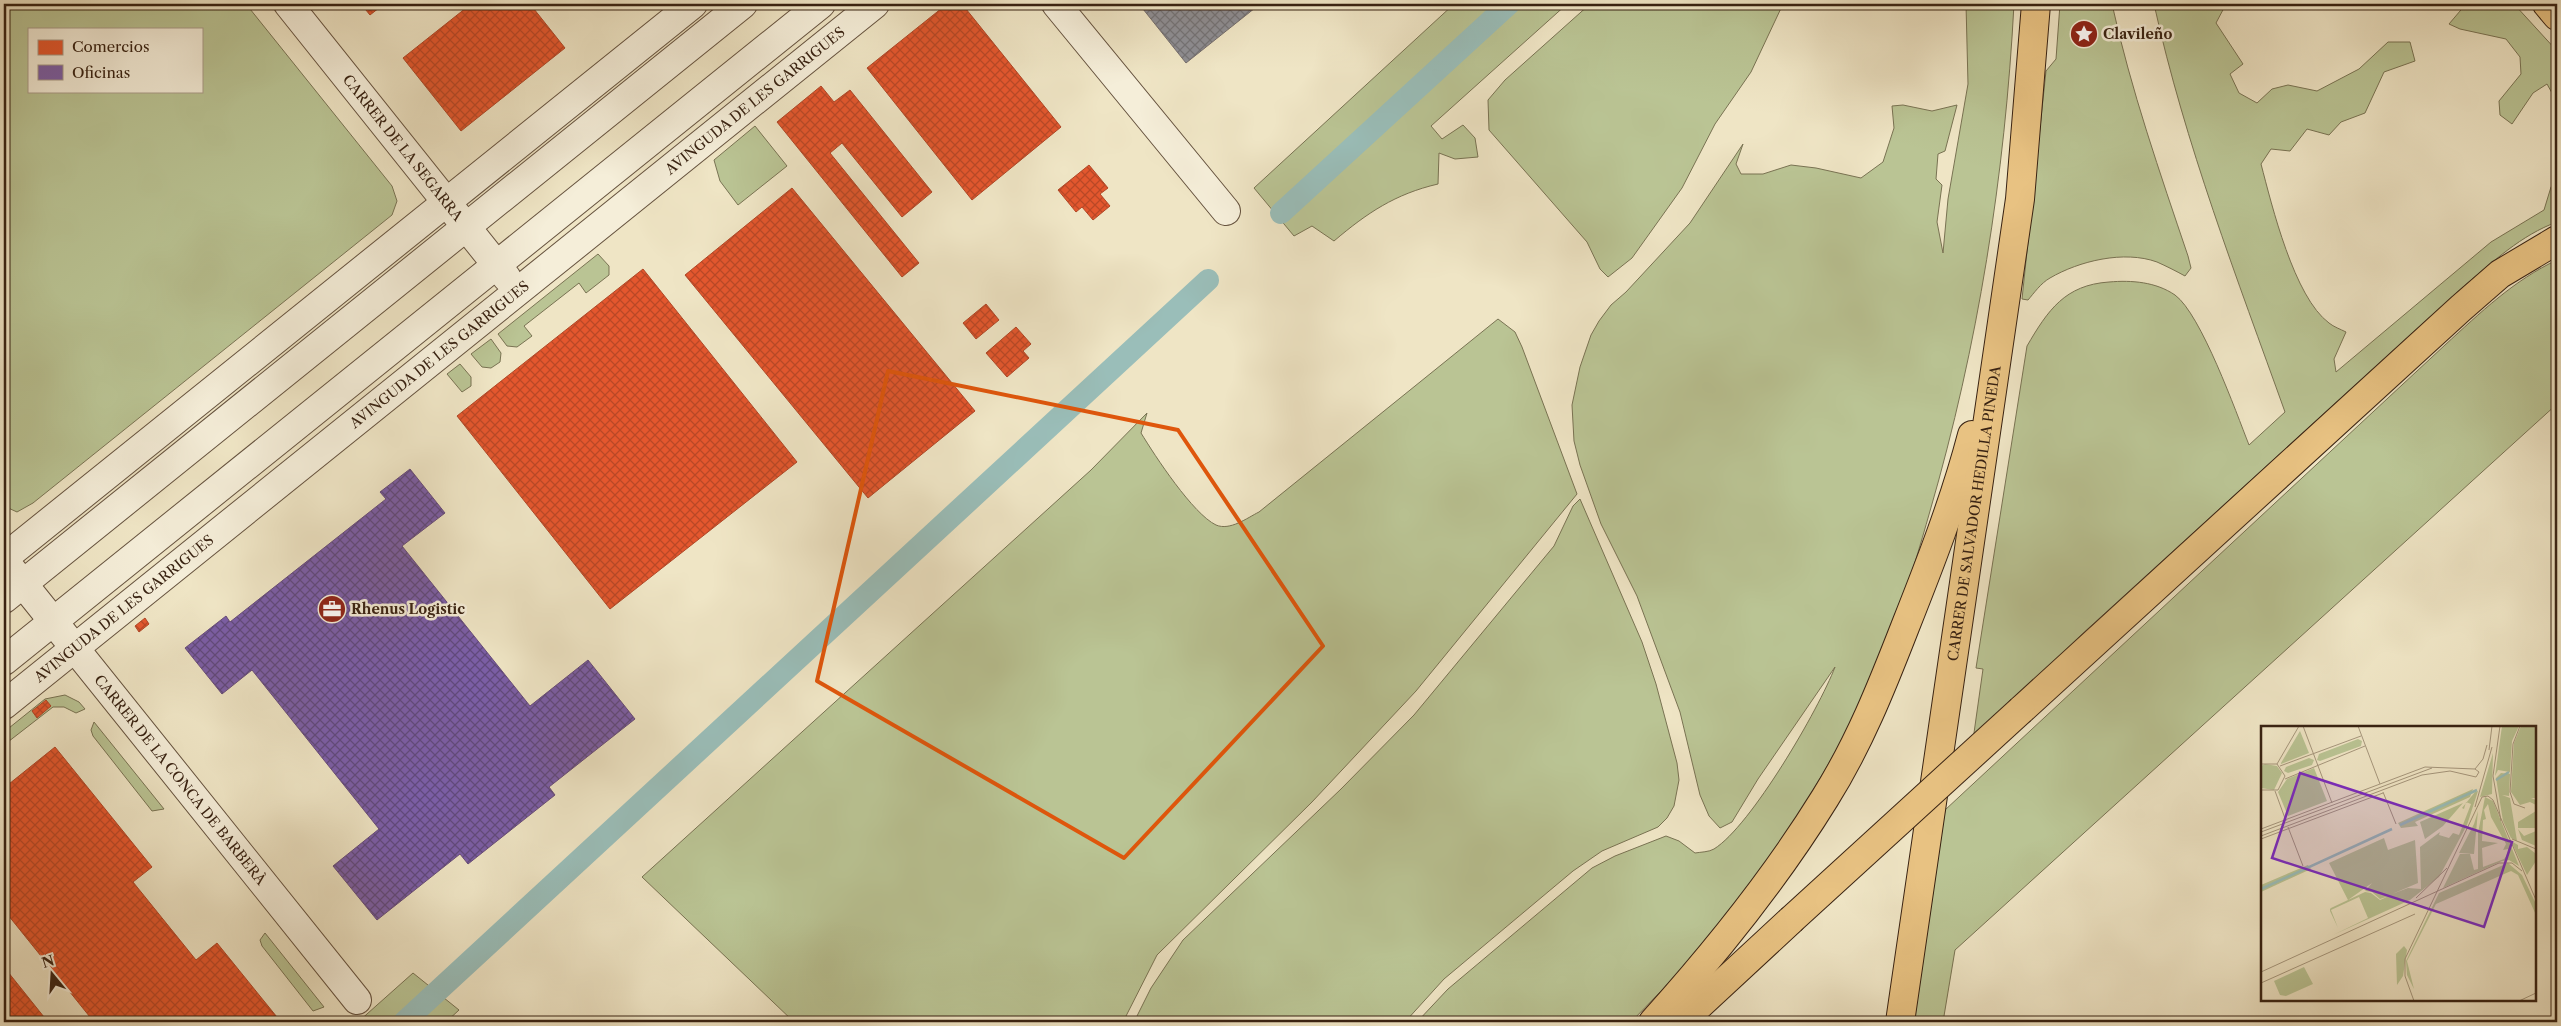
<svg xmlns="http://www.w3.org/2000/svg" width="2561" height="1026" font-family="'Libre Caslon Text',serif">
  <defs>
    <pattern id="shops-cross-hatch" width="8" height="8" patternUnits="userSpaceOnUse" patternTransform="scale(1.25)"><rect width="8" height="8" fill="#e4572e"/><path d="M0 0l8 8M0 8l8-8" fill="none" stroke="#ba4826"/></pattern>
    <pattern id="offices-cross-hatch" width="8" height="8" patternUnits="userSpaceOnUse" patternTransform="scale(1.25)"><rect width="8" height="8" fill="#7b5ea7"/><path d="M0 0l8 8M0 8l8-8" fill="none" stroke="#60497e"/></pattern>
    <pattern id="industry-cross-hatch" width="8" height="8" patternUnits="userSpaceOnUse" patternTransform="scale(1.25)"><rect width="8" height="8" fill="#8d8d92"/><path d="M0 0l8 8M0 8l8-8" fill="none" stroke="#747376"/></pattern>
  </defs>
  <rect width="100%" height="100%" fill="#efe5c5"/>
  <filter id="stains"><feTurbulence type="fractalNoise" baseFrequency=".004" numOctaves="4"/><feColorMatrix values="0 0 0 0 .2 0 0 0 0 .09 0 0 0 0 .02 0 0 0 .5 -.17"/></filter>
  <radialGradient id="worn" r=".72"><stop offset=".6" stop-color="#630" stop-opacity="0"/><stop offset="1" stop-color="#630" stop-opacity=".3"/></radialGradient>
  <g fill="#bac494" stroke="#797353" fill-rule="evenodd">
    <path d="M4 4H246L392 186 397 201 392 215 33 503 17 512 4 506ZM29 29H201V91H29Z"/>
    <path d="M1454 4H1567L1431 126 1442 139 1463 125 1475 138 1478 157 1455 159 1439 153 1438 184C1395 194 1367 213 1334 241L1312 226 1294 236 1254 188Z"/>
    <polygon points="1590,4 1783,4 1751,72 1715,124 1682,188 1632,258 1608,277 1600,269 1587,242 1489,130 1488,100 1505,80"/>
    <path d="M1966 4H2014C2005 175 1978 346 1930 511 1910 582 1887 655 1852 721 1821 780 1780 847 1739 901 1708 943 1668 984 1631 1022H1417L1448 989 1592 868 1615 856 1666 836 1679 841 1695 853C1701 852 1709 852 1714 849 1751 826 1819 709 1835 667L1758 779 1732 822 1720 828 1709 816 1700 795 1680 712 1637 596 1601 524 1580 465 1574 441 1572 405 1580 367 1591 335 1599 321 1611 305 1626 292 1690 223 1743 144 1736 164 1741 174H1763L1791 165 1816 168 1861 178 1883 162 1894 128 1892 106 1903 105 1932 111 1957 105 1945 151 1938 154 1936 179 1942 185 1937 222 1943 253 1948 199 1968 84Z"/>
    <path d="M2060 4H2112C2131 90 2160 173 2188 256L2191 268 2185 276C2176 271 2166 266 2157 262 2124 250 2079 261 2050 278 2041 283 2034 293 2028 300L2022 299 2046 71 2056 59Z"/>
    <path d="M2154 4H2221L2225 6 2216 23 2243 64 2230 74 2239 93 2257 103 2272 89 2288 85 2317 91 2359 69 2388 42H2410L2415 61 2384 72 2365 113 2341 122 2329 135 2307 129 2290 151 2271 149 2261 164C2272 206 2294 297 2329 323 2334 327 2340 329 2346 332L2334 359 2336 372 2491 242 2544 210 2551 187 2557 179V222C2521 235 2493 262 2464 286L2081 635 1973 740 1983 669 1976 668 2027 346C2048 310 2065 285 2109 282 2132 280 2156 282 2175 295 2201 314 2236 412 2249 445L2285 412C2237 278 2185 144 2154 4Z"/>
    <polygon points="2466,4 2514,4 2557,51 2557,102 2547,84 2533,93 2512,124 2500,115 2499,101 2521,74 2520,57 2506,39 2460,29 2449,24"/>
    <polygon points="755,126 787,166 738,205 720,181 714,160"/>
    <polygon points="598,254 609,266 609,275 586,293 579,283 524,326 532,336 517,347 507,346 498,334"/>
    <path d="M2557 260V404L1955 950 1943 1022H1914L1945 810 2445 345C2480 313 2514 280 2557 260Z"/>
    <path d="M1498 319 1515 332 1522 347 1577 494 1416 691 1312 802 1157 955 1123 1022H794L642 877 1091 470 1147 413 1141 433C1155 456 1193 514 1216 525 1230 531 1247 518 1259 512Z"/>
    <polygon points="491,339 501,353 500,362 491,368 482,367 471,354"/>
    <polygon points="460,364 471,377 471,386 462,392 447,374"/>
    <polygon points="1580,499 1642,642 1656,684 1677,763 1679,780 1674,806 1667,818 1658,827 1602,851 1573,871 1444,979 1405,1022 1134,1022 1151,988 1183,940 1341,789 1414,715 1554,546 1573,506"/>
    <polygon points="65,695 79,702 85,709 76,713 64,707 53,707 4,745 4,732 45,699"/>
    <polygon points="94,722 164,809 152,811 93,736 91,730"/>
    <polygon points="265,933 324,1007 313,1011 262,946 260,940"/>
    <polygon points="413,973 459,1010 446,1022 358,1022"/>
  </g>
  <g fill="url(#shops-cross-hatch)" stroke="#b04726">
    <polygon points="361,4 384,4 370,15"/>
    <polygon points="471,4 530,4 565,48 461,131 403,58"/>
    <polygon points="947,4 962,4 1061,127 972,200 867,68"/>
    <polygon points="821,86 834,102 850,90 932,192 902,217 842,143 830,153 919,263 902,277 777,122"/>
    <polygon points="1089,165 1108,188 1100,194 1110,206 1093,220 1082,207 1076,212 1058,190"/>
    <polygon points="792,188 975,411 868,498 685,275"/>
    <polygon points="643,269 797,462 610,609 457,416"/>
    <polygon points="986,304 999,320 976,339 963,323"/>
    <polygon points="1016,327 1031,344 1023,351 1029,358 1007,377 986,353"/>
    <polygon points="145,618 149,624 139,632 135,626"/>
    <polygon points="46,700 51,706 37,718 32,711"/>
    <polygon points="55,747 152,867 133,882 196,960 217,943 281,1022 94,1022 4,910 4,788"/>
    <polygon points="4,967 48,1022 4,1022"/>
  </g>
  <polygon fill="url(#offices-cross-hatch)" stroke="#674c7a" points="410,469 445,513 402,546 530,706 588,660 635,719 549,787 555,795 468,864 460,854 377,920 333,866 379,829 252,670 222,694 185,648 226,616 230,622 386,499 380,492"/>
  <polygon fill="url(#industry-cross-hatch)" stroke="#746d6c" points="1139,4 1260,4 1186,63"/>
  <g fill="none" stroke-linecap="round" stroke-linejoin="round">
    <g stroke="#9abeb9" stroke-width="22">
      <polyline points="1281,213 1509,4"/>
      <polyline points="404,1022 1208,280"/>
    </g>
    <defs>
      <g id="minor">
        <path id="s1" d="M288 4 507 278"/>
        <polyline points="1056,4 1226,211"/>
        <polyline points="4,558 693,4"/>
        <path id="s2" d="M12 570 357 1000"/>
        <polyline points="4,599 743,4"/>
        <polyline points="4,661 821,4"/>
        <path id="s3" d="M4 705 875 4"/>
      </g>
      <g id="major">
        <polyline points="2547,4 2557,16"/>
        <polyline points="2021,710 2461,308 2500,274 2557,240"/>
        <path d="M1653 1022C1716 952 1775 879 1825 798 1859 744 1882 686 1905 627 1930 564 1955 500 1972 435"/>
        <polyline points="1681,1022 1791,920"/>
        <path id="s4" d="M1900 1022 2020 199 2036 4"/>
      </g>
    </defs>
    <use href="#minor" stroke="#66533f" stroke-width="30"/>
    <use href="#major" stroke="#382212" stroke-width="30"/>
    <use href="#minor" stroke="#f5eed9" stroke-width="28"/>
    <use href="#major" stroke="#e8c282" stroke-width="28"/>
    <defs>
      <polyline id="major-bridge" points="1791,920 2021,710"/>
    </defs>
    <use href="#major-bridge" stroke="#382212" stroke-width="30" stroke-linecap="butt"/>
    <use href="#major-bridge" stroke="#e8c282" stroke-width="28"/>
  </g>
  <path fill="none" stroke="#df560c" stroke-width="4" stroke-linejoin="round" d="M888 371 1178 430 1323 646 1124 858 817 681Z"/>
  <defs>
    <symbol id="sight-disc" viewBox="-11 -11 22 22"><circle r="9.5" fill="#8f2418" stroke="#f5eed9"/><path d="M0-6L1.8-2.2L6-1.7L2.9 1.2L3.7 5.4L0 3.3L-3.7 5.4L-2.9 1.2L-6-1.7L-1.8-2.2Z" fill="#fff"/></symbol>
    <symbol id="office-disc" viewBox="-11 -11 22 22"><circle r="9.5" fill="#8f2418" stroke="#f5eed9"/><path d="M-6-3h4V-5.5h4V-3h4V5H-6ZM-1-4.5V-3h2v-1.5ZM-6 0V1H6V0Z" fill="#fff"/></symbol>
  </defs>
  <g fill-rule="evenodd">
    <use href="#sight-disc" x="2068" y="18" width="32" height="32"/>
    <use href="#office-disc" x="316" y="593" width="32" height="32"/>
  </g>
  <g text-anchor="middle" dominant-baseline="central" stroke-width="5" stroke-linejoin="round" paint-order="stroke">
    <g font-size="14" font-weight="bold" fill="#382212" stroke="#f5eed9" text-anchor="start">
      <text x="2103" y="34">Clavileño</text>
      <text x="351" y="609">Rhenus Logistic</text>
    </g>
    <g font-size="14" fill="#382212" stroke="#f5eed9">
      <text stroke="none"><textPath href="#s3" startOffset="964">AVINGUDA DE LES GARRIGUES</textPath></text>
      <text stroke="none"><textPath href="#s1" startOffset="184">CARRER DE LA SEGARRA</textPath></text>
      <text stroke="none"><textPath href="#s3" startOffset="559">AVINGUDA DE LES GARRIGUES</textPath></text>
      <text stroke="none"><textPath href="#s4" startOffset="514">CARRER DE SALVADOR HEDILLA PINEDA</textPath></text>
      <text stroke="none"><textPath href="#s3" startOffset="154">AVINGUDA DE LES GARRIGUES</textPath></text>
      <text stroke="none"><textPath href="#s2" startOffset="269">CARRER DE LA CONCA DE BARBERÀ</textPath></text>
    </g>
  </g>
  <g transform="translate(2261 726)">
    <rect width="275" height="275" fill="#efe5c5"/>
    <path d="M241 0H258L251 15 249 46 237 44 234 50ZM260 0H275V72H270L275 74V79L269 76 259 79 250 66 253 17ZM39 5 48 27 20 38V37ZM232 27 231 68 219 71ZM53 42 66 75 27 90 17 66 26 53ZM240 47 249 48 248 70 241 69 249 72 256 115 250 112 242 95 235 52ZM212 63 209 71 154 96 157 100 140 102 137 97ZM217 65 206 99 178 151 149 174 72 209 107 192 98 171 70 184 77 202 69 185V183L70 182 104 166 110 167 119 174 128 170 119 173 111 166 104 165 111 157 87 174 68 137 123 112 127 124 154 114 157 157 131 168 147 162 160 163 159 121 179 106 178 109 188 112 192 107 198 109 210 78 205 76 203 83 201 82 214 66ZM224 71 232 75 258 140 248 134 241 135 182 162 199 128H209L213 144 217 143V107ZM227 78 230 91 245 118 242 124 247 123 248 127 243 133 222 141 221 122 237 117 221 115 222 94 225 93 223 84ZM202 77 182 100 164 113 159 96ZM217 85 213 128 198 127 213 98ZM275 85V102H257V96ZM257 103 263 110 275 105V120L261 114ZM250 115 257 119V123L266 121 274 127 275 135 266 149ZM247 137 261 149 275 178V189L257 149 250 145 175 178 146 235 153 263 146 249 145 235 178 167ZM47 139 50 143 0 166V159ZM143 220 146 224 142 250 136 259 135 228ZM43 241 52 258 25 270 19 269 13 255Z" fill="#bac494" fill-rule="evenodd"/>
    <path d="M97 13 101 15 100 20 59 35 56 34 58 28ZM48 32 53 34 51 39 27 47 23 45 25 41ZM4 38 16 40 21 47 13 64 0 62V40Z" fill="#bac494"/>
    <path fill="none" stroke="#9abeb9" stroke-width="2.5" d="M235 54 248 46M139 99 216 64M0 163 131 103"/>
    <path fill="none" stroke="#a6977d" stroke-width="1" d="M42 0 71 77M97 0 119 58M239 0 232 50 240 95M259 0 252 18 249 66 253 78 264 82M228 24 231 0M0 38H16L24 50 17 64H0M16 38 38 0M19 40 100 10M214 43 222 33 226 19M24 53 104 20M14 65 25 95M122 66 135 98M214 81 231 21M27 101 42 140M0 103 164 41 214 43 218 46 215 51 189 45 161 49 0 110M0 106 171 42M0 113 122 67M251 113 275 123M155 172 186 142M133 185 238 137H251L261 145M0 246 133 185M0 257 154 188M153 275 144 250V233L221 71 227 70 232 74 275 174M258 275 275 267"/>
    <path fill="#7b2cbf" fill-opacity="0.15" stroke="#7b2cbf" stroke-width="2.5" d="M39 47 251 116 223 201 11 132Z"/>
    <rect width="275" height="275" fill="none" stroke="#382212" stroke-width="2.5"/>
  </g>
  <rect width="2561" height="1026" fill="none" stroke="#efe5c5" stroke-width="20"/>
  <rect x="5" y="5" width="2551" height="1016" fill="none" stroke="#382212" stroke-width="2.5"/>
  <rect x="10" y="10" width="2541" height="1006" fill="none" stroke="#382212"/>
  <rect x="28" y="28" width="175" height="65" fill="#f5eed9" stroke="#a99c89"/>
  <rect x="38" y="40" width="25" height="15" fill="#e4572e" stroke="#a99c89"/>
  <text x="72" y="52" font-size="15" fill="#382212">Comercios</text>
  <rect x="38" y="65" width="25" height="15" fill="#7b5ea7" stroke="#a99c89"/>
  <text x="72" y="78" font-size="15" fill="#382212">Oficinas</text>
  <g transform="translate(52 974) rotate(342)" stroke="#f5eed9" stroke-width="4" paint-order="stroke">
  <path d="M0-4L9 19L0 12L-9 19Z" fill="#382212"/>
  <text y="-8" font-size="14" font-weight="bold" text-anchor="middle" fill="#382212">N</text>
  </g>
  <rect width="100%" height="100%" filter="url(#stains)"/>
  <rect width="100%" height="100%" fill="url(#worn)"/>
</svg>
